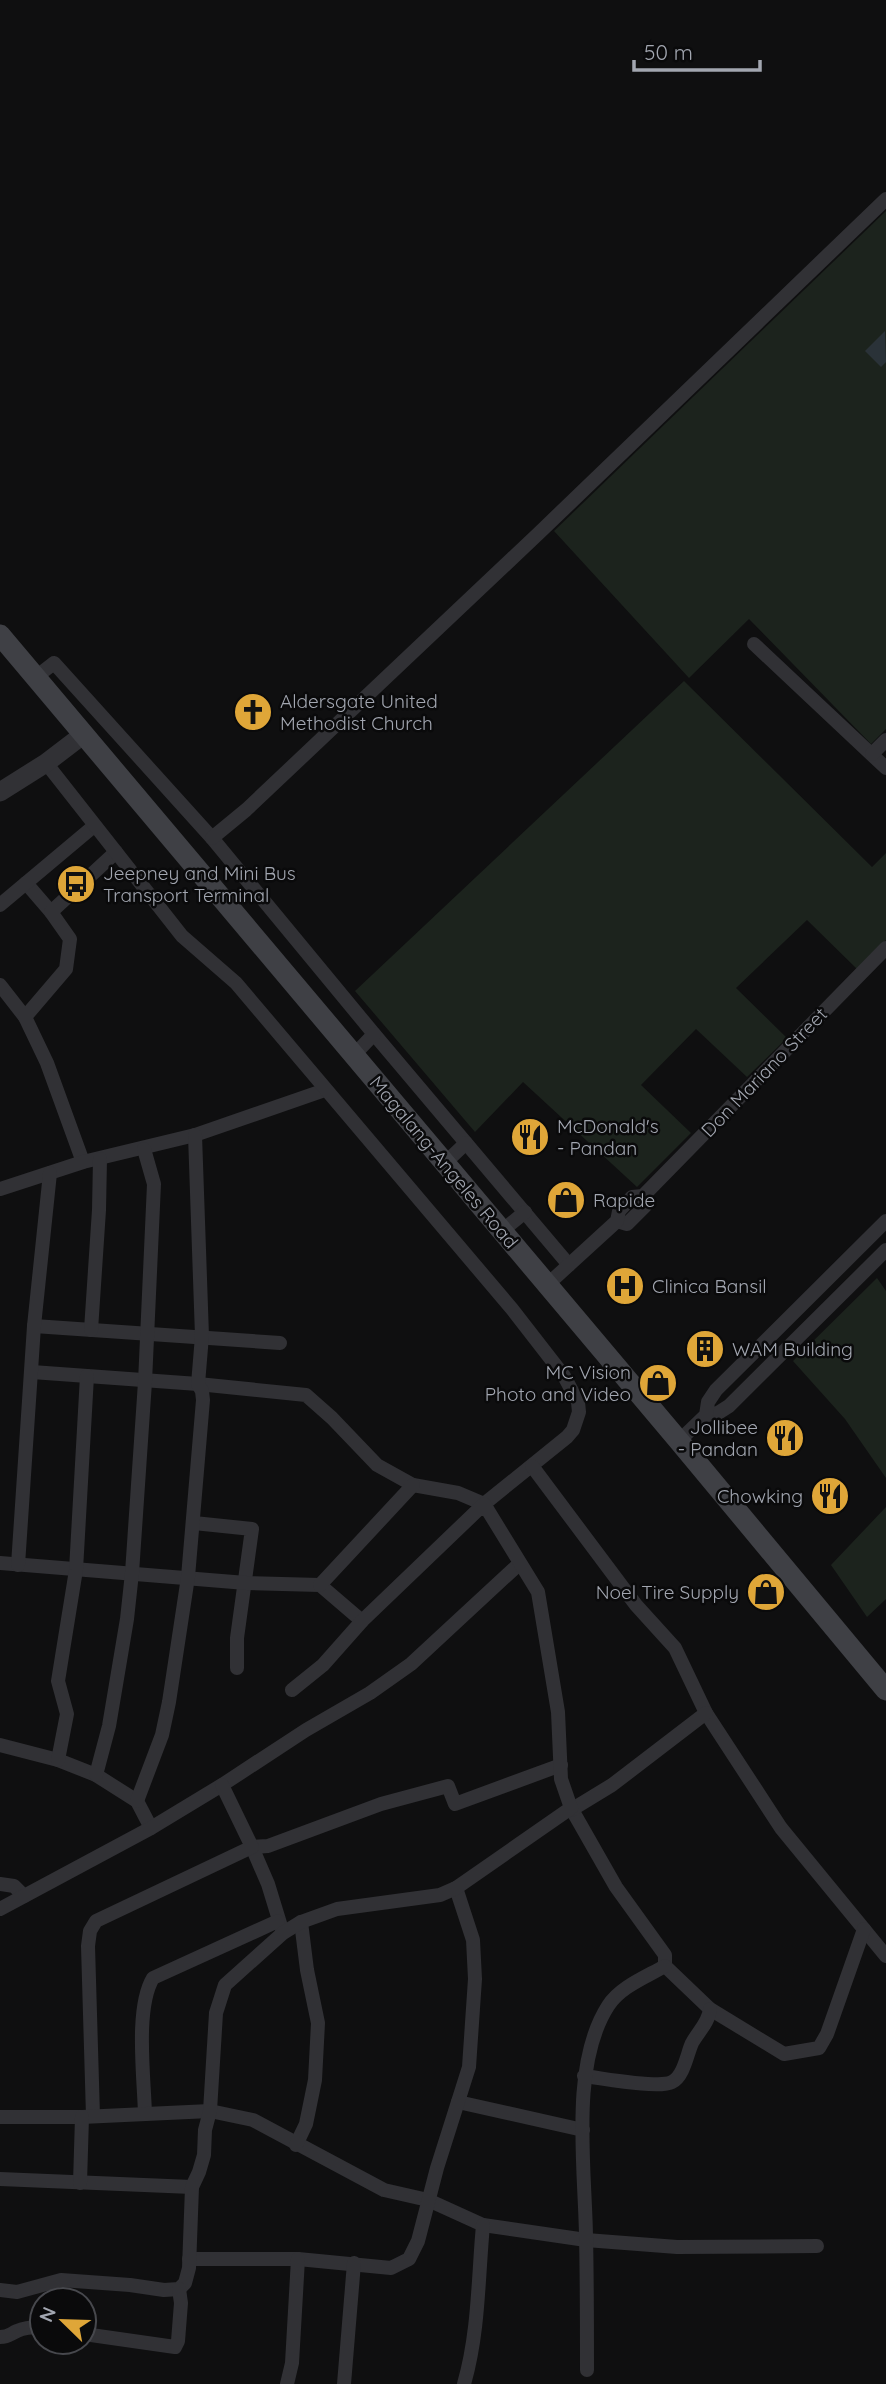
<svg xmlns="http://www.w3.org/2000/svg" width="886" height="2384" font-family="Quicksand,sans-serif">
  <rect width="100%" height="100%" fill="#0f0f10"/>
  <g fill="#1c231d">
    <polygon points="886,211 886,729 871,744 749,619 689,678 554,531"/>
    <polygon points="684,681 872,867 886,853 886,940 857,969 807,920 736,988 787,1038 747,1077 696,1029 641,1085 691,1133 637,1187 523,1082 475,1132 355,991"/>
    <polygon points="877,1278 886,1291 886,1478 845,1419 793,1361"/>
    <polygon points="886,1507 886,1599 867,1617 831,1565"/>
  </g>
  <polygon fill="#2a3238" points="885,331 886,362 881,367 865,351"/>
  <g fill="none" stroke-linecap="round" stroke-linejoin="round">
    <g stroke="#313135" stroke-width="14">
      <polyline points="754,644 886,768"/>
      <polyline points="36,677 54,663 212,838 374,1034 569,1265"/>
      <polyline points="872,754 886,740"/>
      <polyline points="212,838 246,810 539,533 886,199"/>
      <polyline points="26,883 51,912"/>
      <polyline points="0,905 94,826"/>
      <polyline points="0,985 25,1017"/>
      <polyline points="354,1055 374,1034"/>
      <polyline points="83,1162 47,1063 25,1017 66,969 70,939 51,912 116,852"/>
      <polyline points="444,1164 466,1143"/>
      <polyline points="0,1189 83,1162 195,1135 325,1090"/>
      <polyline points="617,1221 627,1224 645,1206 643,1196"/>
      <polyline points="502,1231 525,1212"/>
      <polyline points="547,1285 617,1221 619,1211 632,1197 643,1196 886,948"/>
      <polyline points="34,1326 280,1343"/>
      <polyline points="91,1330 99,1210 100,1159"/>
      <polyline points="32,1372 198,1384 306,1395 332,1418 377,1465 413,1485 458,1493 484,1504 567,1437 573,1430 579,1412 578,1402 564,1376 512,1309 236,983 182,936 46,763"/>
      <polyline points="706,1415 718,1413 729,1406 886,1250"/>
      <polyline points="679,1441 706,1415 708,1402 716,1390 886,1221"/>
      <polyline points="532,1466 636,1605 675,1648 706,1713 781,1828 886,1956"/>
      <polyline points="194,1523 252,1529 237,1638 237,1668"/>
      <polyline points="0,1563 246,1583 320,1585 362,1621"/>
      <polyline points="18,1565 34,1326 50,1173"/>
      <polyline points="320,1585 413,1485"/>
      <polyline points="0,1745 58,1760 96,1775 137,1801 151,1828"/>
      <polyline points="58,1760 67,1714 58,1681 76,1570 87,1376"/>
      <polyline points="96,1775 109,1726 127,1619 132,1573 145,1382 154,1184 144,1149"/>
      <polyline points="137,1801 162,1735 169,1702 188,1577 203,1400 202,1391 198,1384 202,1336 195,1135"/>
      <polyline points="571,1808 616,1887 665,1955 665,1966 710,2009 784,2054 819,2048 827,2034 864,1929"/>
      <polyline points="571,1810 612,1785 706,1713"/>
      <polyline points="0,1884 14,1886 24,1896"/>
      <polyline points="0,1909 151,1828 222,1785 306,1730 370,1693 411,1664 519,1564"/>
      <polyline points="283,1933 268,1884 252,1847 268,1846 381,1804 448,1786 455,1804 561,1765"/>
      <path d="M584 2076C602 2078 659 2089 672 2082 684 2076 687 2054 692 2043 698 2032 709 2022 710 2009"/>
      <polyline points="458,2102 583,2130"/>
      <path d="M145 2114C144 2077 135 2008 153 1978L278 1921"/>
      <polyline points="93,2116 88,1946 90,1931 96,1921 252,1847 222,1785"/>
      <polyline points="0,2117 82,2117 210,2111 253,2120 384,2190 428,2200 483,2225 586,2240 677,2247 817,2246"/>
      <polyline points="296,2145 306,2124 315,2080 318,2023 307,1970 301,1922"/>
      <polyline points="0,2179 192,2187"/>
      <polyline points="80,2183 82,2117"/>
      <polyline points="189,2259 298,2259 391,2268 409,2259 418,2241 437,2168 469,2067 475,1979 473,1940 456,1888"/>
      <polyline points="0,2290 17,2292 61,2280 130,2285 164,2290 179,2289 185,2283 189,2268 192,2187 199,2172 204,2155 205,2130 210,2111 216,2013 225,1985 283,1933 301,1922 337,1909 440,1895 456,1888 571,1808 561,1779 558,1712 538,1592 484,1504 362,1621 323,1665 292,1690"/>
      <polyline points="84,2334 175,2347 178,2341 181,2303 179,2289"/>
      <path d="M0 2337C9 2337 10 2334 17 2331 25 2327 34 2327 42 2327"/>
      <path d="M587 2370C587 2326 587 2281 586 2236 585 2167 570 2065 608 2006 620 1987 646 1977 665 1966"/>
      <polyline points="287,2384 292,2363 298,2259"/>
      <polyline points="344,2384 354,2263"/>
      <path d="M464 2384C479 2332 478 2278 483 2225"/>
    </g>
    <polyline stroke="#313135" stroke-width="19" points="0,792 46,763 84,734"/>
    <polyline stroke="#3f4045" stroke-width="21" points="0,635 679,1441 886,1690"/>
  </g>
  <defs>
    <symbol id="church-disc" viewBox="-11 -11 22 22"><circle r="9.5" fill="#dfa638" stroke="#0a0a0b"/><path d="M-1.2-6h2.4v3.5h3.3v2.4h-3.3V6h-2.4V-.1h-3.3v-2.4h3.3Z" fill="#111"/></symbol>
    <symbol id="bus-disc" viewBox="-11 -11 22 22"><circle r="9.5" fill="#dfa638" stroke="#0a0a0b"/><path d="M-5-6H5V4H4V6H2V4H-2V6H-4V4H-5ZM-3.5-4V0h7V-4ZM-3.5 1.2v1.5H-2V1.2ZM2 1.2v1.5H3.5V1.2Z" fill="#111"/></symbol>
    <symbol id="restaurant-disc" viewBox="-11 -11 22 22"><circle r="9.5" fill="#dfa638" stroke="#0a0a0b"/><path d="M-5-6h1v4h1v-4h1v4h1v-4h1v5L-1.5 .5V6h-2V.5L-5-1ZM5-6V6H3V1.5H1.5Q1.5-4 5-6Z" fill="#111"/></symbol>
    <symbol id="shop-disc" viewBox="-11 -11 22 22"><circle r="9.5" fill="#dfa638" stroke="#0a0a0b"/><path d="M-5-2.5h2.3a2.7 3.5 0 0 1 5.4 0H5L5.5 6h-11ZM-1.5-2.5h3a1.5 2.3 0 0 0-3 0Z" fill="#111"/></symbol>
    <symbol id="hospital-disc" viewBox="-11 -11 22 22"><circle r="9.5" fill="#dfa638" stroke="#0a0a0b"/><path d="M-5-5h3v3.5h4V-5h3V5h-3V1.5h-4V5h-3Z" fill="#111"/></symbol>
    <symbol id="building-disc" viewBox="-11 -11 22 22"><circle r="9.5" fill="#dfa638" stroke="#0a0a0b"/><path d="M-4-6H4V6H1V3H-1V6H-4ZM-2.5-4.3h1.7v1.8h-1.7ZM.8-4.3h1.7v1.8H.8ZM-2.5-1h1.7V.8h-1.7ZM.8-1h1.7V.8H.8Z" fill="#111"/></symbol>
  </defs>
  <g fill-rule="evenodd">
    <use href="#church-disc" x="231" y="690" width="44" height="44"/>
    <use href="#bus-disc" x="54" y="862" width="44" height="44"/>
    <use href="#restaurant-disc" x="508" y="1115" width="44" height="44"/>
    <use href="#shop-disc" x="544" y="1178" width="44" height="44"/>
    <use href="#hospital-disc" x="603" y="1264" width="44" height="44"/>
    <use href="#building-disc" x="683" y="1327" width="44" height="44"/>
    <use href="#shop-disc" x="636" y="1361" width="44" height="44"/>
    <use href="#restaurant-disc" x="763" y="1416" width="44" height="44"/>
    <use href="#restaurant-disc" x="808" y="1474" width="44" height="44"/>
    <use href="#shop-disc" x="744" y="1570" width="44" height="44"/>
  </g>
  <g text-anchor="middle" dominant-baseline="central" stroke-width="5" stroke-linejoin="round" paint-order="stroke">
    <g font-size="19" fill="#a2a6b0" stroke="#0a0a0b" text-anchor="start">
      <text x="280" y="701">Aldersgate United<tspan x="280" dy="22">Methodist Church</tspan></text>
      <text x="103" y="873">Jeepney and Mini Bus<tspan x="103" dy="22">Transport Terminal</tspan></text>
      <text x="557" y="1126">McDonald's<tspan x="557" dy="22">- Pandan</tspan></text>
      <text x="593" y="1200">Rapide</text>
      <text x="652" y="1286">Clinica Bansil</text>
      <text x="732" y="1349">WAM Building</text>
      <text x="631" y="1372" text-anchor="end">MC Vision<tspan x="631" dy="22">Photo and Video</tspan></text>
      <text x="758" y="1427" text-anchor="end">Jollibee<tspan x="758" dy="22">- Pandan</tspan></text>
      <text x="803" y="1496" text-anchor="end">Chowking</text>
      <text x="739" y="1592" text-anchor="end">Noel Tire Supply</text>
    </g>
    <g font-size="19" fill="#a2a6b0" stroke="#0a0a0b">
      <text transform="translate(764 1072) rotate(-46)">Don Mariano Street</text>
      <text transform="translate(444 1162) rotate(50)">Magalang-Angeles Road</text>
    </g>
  </g>
  <g transform="translate(63 2321) rotate(293)"><circle r="33" fill="#0a0a0b" stroke="#47484d" stroke-width="2"/>
  <path d="M0-5L12 26L0 18L-12 26Z" fill="#dfa638"/>
  <text y="-10" font-size="19" font-weight="bold" text-anchor="middle" fill="#a2a6b0">N</text>
  </g>
  <path d="M634 60v10h126v-10" fill="none" stroke="#a2a6b0" stroke-width="3.5"/>
  <text x="644" y="60" font-size="21" fill="#a2a6b0" stroke="#0a0a0b" stroke-width="5" paint-order="stroke">50 m</text>
</svg>
